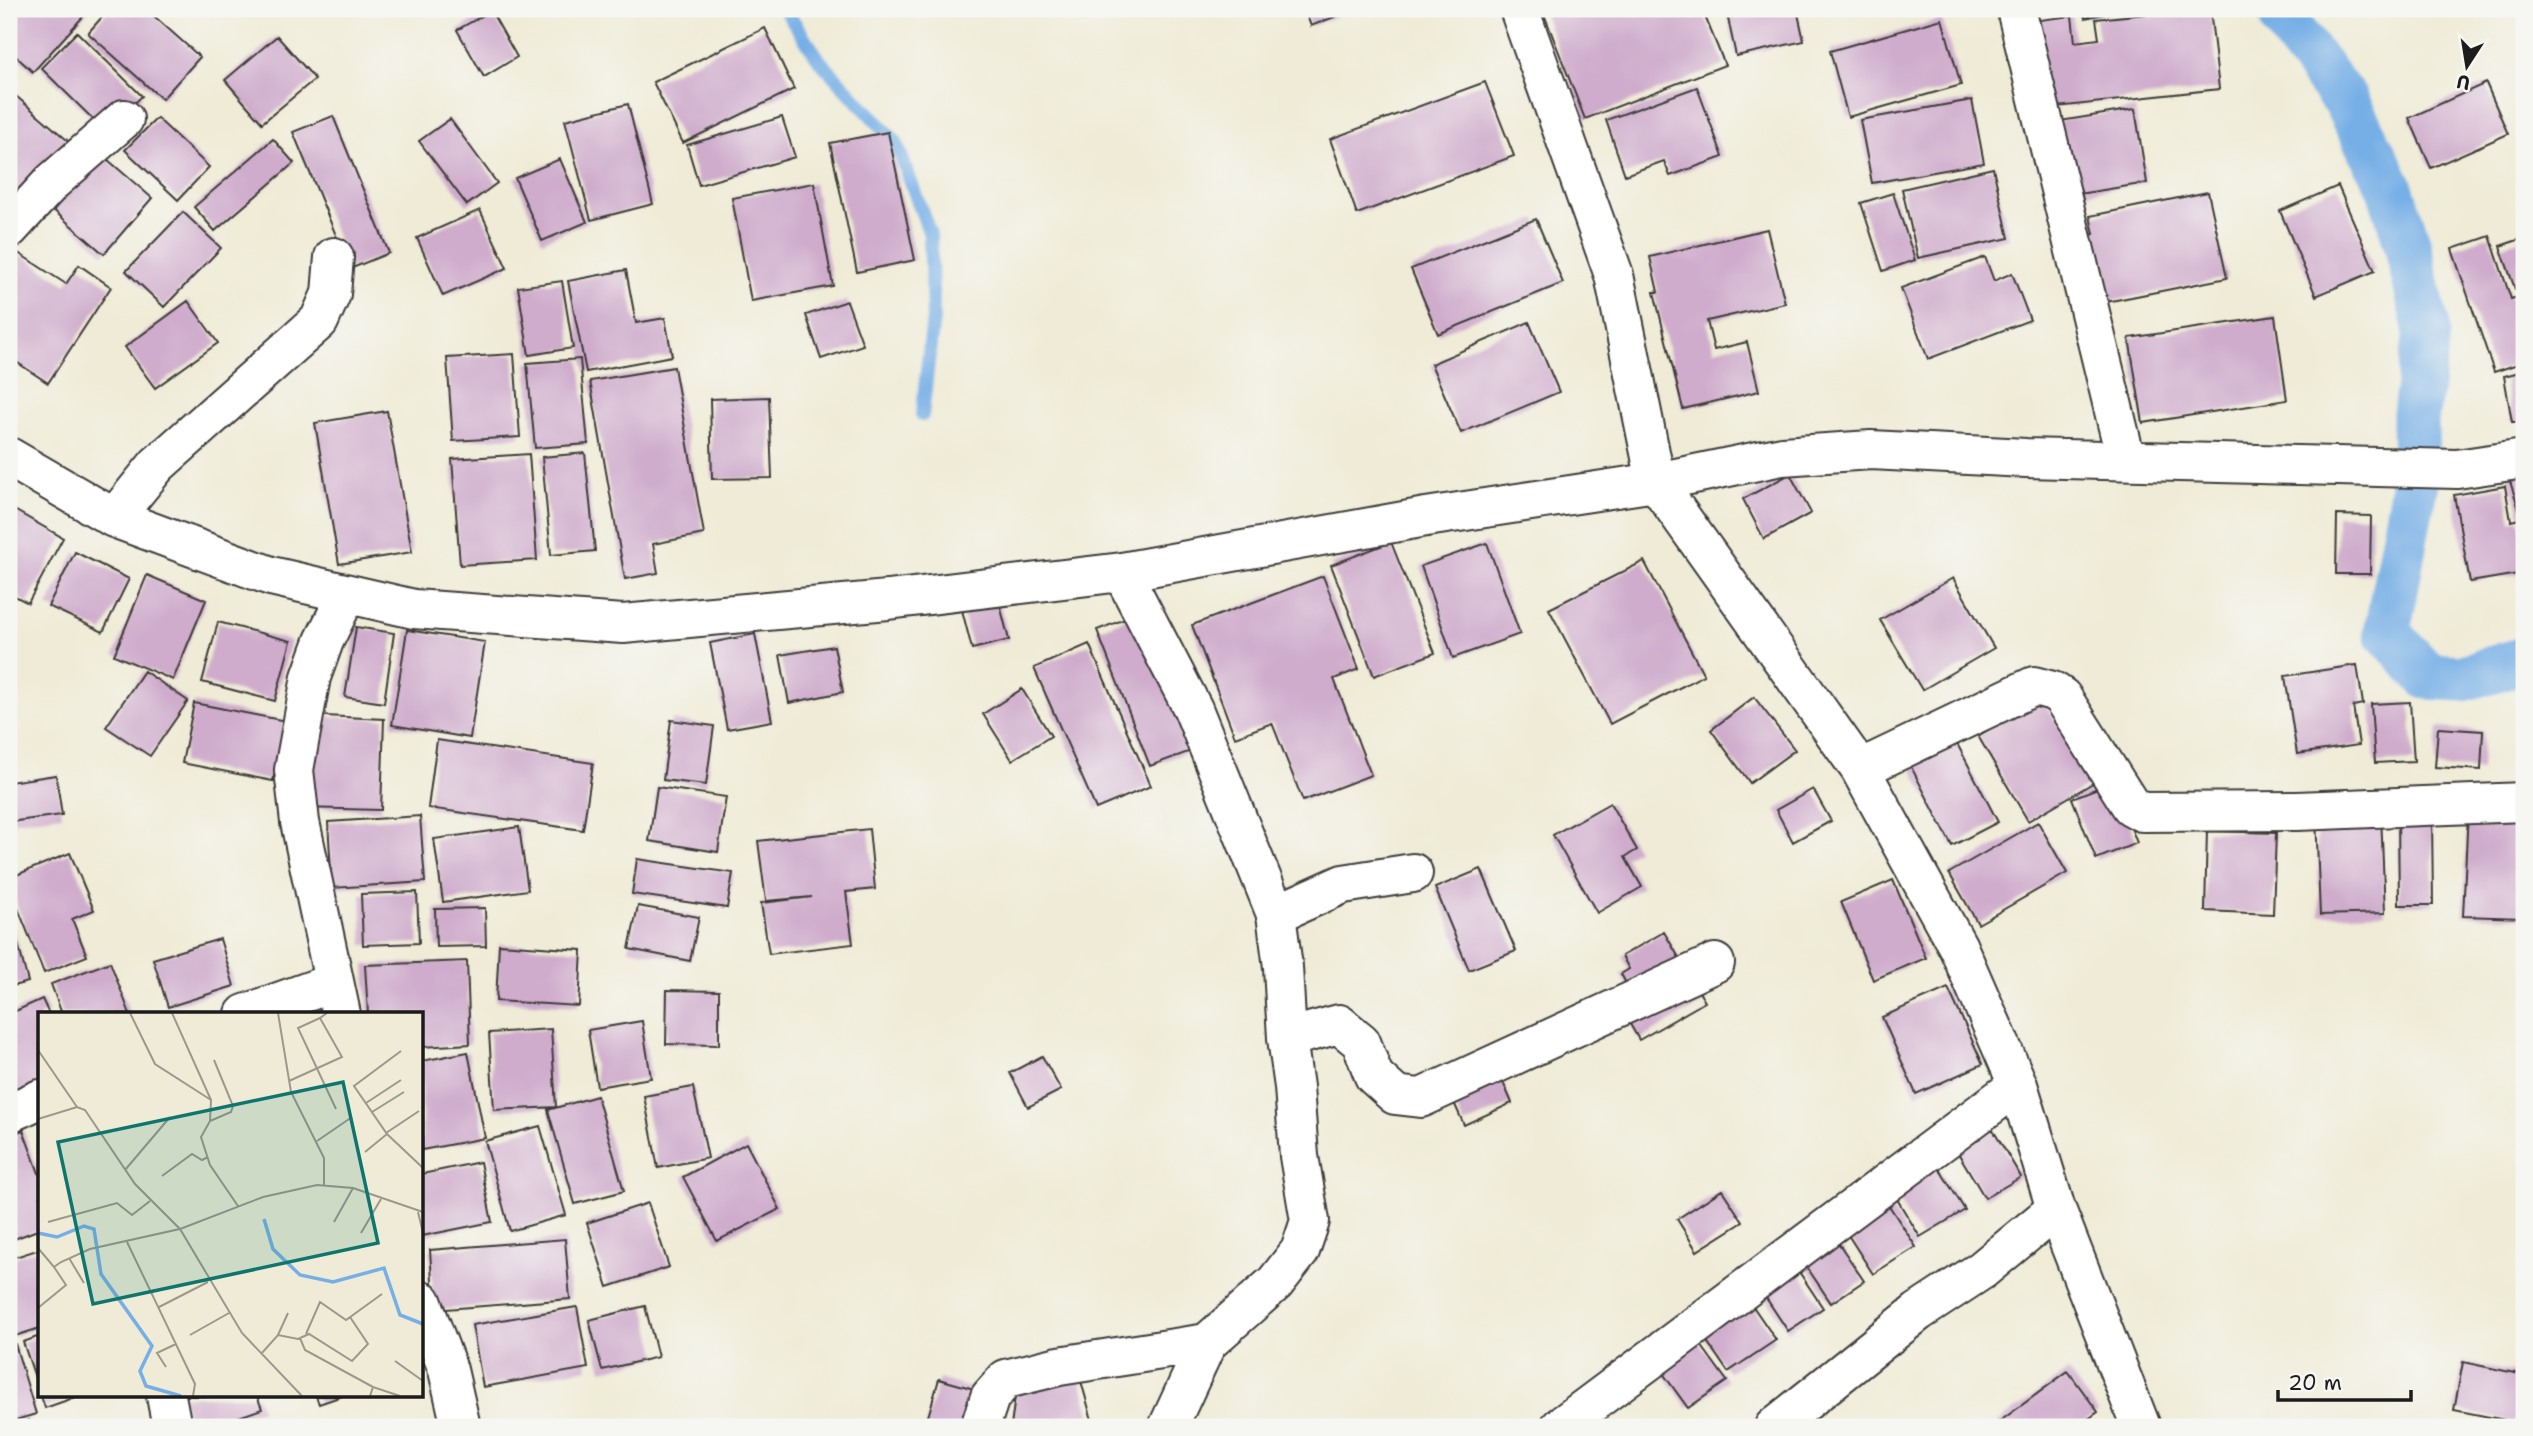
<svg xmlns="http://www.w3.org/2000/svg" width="2533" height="1436" viewBox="0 0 2533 1436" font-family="'Shantell Sans',sans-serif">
  <rect width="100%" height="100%" fill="#f6f6f2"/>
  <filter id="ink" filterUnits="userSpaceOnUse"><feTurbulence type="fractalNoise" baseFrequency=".0143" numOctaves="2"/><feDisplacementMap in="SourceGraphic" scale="14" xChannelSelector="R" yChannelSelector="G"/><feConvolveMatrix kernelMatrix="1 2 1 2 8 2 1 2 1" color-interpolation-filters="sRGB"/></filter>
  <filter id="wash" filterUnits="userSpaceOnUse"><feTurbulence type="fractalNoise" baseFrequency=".00686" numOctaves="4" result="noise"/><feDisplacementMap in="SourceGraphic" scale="28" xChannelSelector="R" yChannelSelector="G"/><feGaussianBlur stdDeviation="1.57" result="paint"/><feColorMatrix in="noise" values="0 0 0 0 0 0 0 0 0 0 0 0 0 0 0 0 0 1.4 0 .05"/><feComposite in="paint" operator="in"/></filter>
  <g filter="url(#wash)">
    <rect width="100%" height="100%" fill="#efebd6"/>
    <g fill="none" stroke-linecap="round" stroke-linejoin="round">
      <path stroke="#76afe6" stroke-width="14" d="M785 9 820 61 896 142 930 234 933 318 922 415"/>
      <path stroke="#76afe6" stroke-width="47" d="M2280 9 2284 21 2346 102 2389 185 2407 243 2427 332 2415 421 2416 476 2387 632 2427 676 2463 678 2524 660"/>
    </g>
    <g id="blocks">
      <path fill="#cfaccc" d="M9 9H90L33 72 9 50Z
        M109 9H146L200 57 162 99 88 33Z
        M1304 9H1355L1311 26Z
        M1542 9H1702L1725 65 1585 119Z
        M1726 9H1797L1804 41 1736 56Z
        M2083 9H2121V10L2085 18Z
        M2196 9H2210L2219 89 2048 108 2039 20 2072 16 2075 42 2099 39 2096 19Z
        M491 11 517 57 484 77 457 30Z
        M1942 19 1961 85 1848 117 1830 51Z
        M765 28 794 89 683 143 653 82Z
        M77 32 142 96 106 132 41 68Z
        M277 36 315 79 262 123 225 80Z
        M1485 82 1514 156 1357 214 1330 139Z
        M2486 83 2508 134 2431 168 2409 118Z
        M1697 87 1723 157 1670 176 1664 161 1625 175 1606 120Z
        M9 90 74 146 23 204 9 191Z
        M1972 100 1984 163 1872 183 1860 120Z
        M628 104 653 204 591 220 565 120Z
        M2135 109 2147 183 2072 195 2060 121Z
        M333 116 389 253 350 269 293 132Z
        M782 117 795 157 699 185 687 145Z
        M157 118 209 167 178 200 125 150Z
        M450 119 497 183 467 205 419 141Z
        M888 132 915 260 857 272 830 143Z
        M273 139 294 163 215 231 194 207Z
        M100 153 152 198 104 254 52 209Z
        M560 159 587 222 542 241 515 178Z
        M1993 168 2009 238 1918 258 1902 189Z
        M814 183 833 286 751 301 732 198Z
        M2338 186 2375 271 2316 296 2280 211Z
        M2208 192 2227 278 2096 304 2082 237 2094 234 2090 216Z
        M1893 193 1915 260 1883 271 1861 203Z
        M480 210 507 268 443 296 417 238Z
        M183 212 221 248 164 307 126 271Z
        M1536 219 1563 283 1438 334 1411 269Z
        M1767 229 1785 303 1707 321 1714 350 1747 342 1759 391 1683 409 1654 292H1658L1650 257Z
        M2490 236 2511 299 2524 295V362L2494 372 2452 249Z
        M2524 238V286L2515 289 2500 246Z
        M9 247 66 284 79 265 111 287 48 383 9 357Z
        M1985 257 1994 281 2012 273 2030 320 1928 359 1901 288Z
        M626 270 636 323 665 318 672 356 586 372 568 281Z
        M562 281 573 348 529 355 518 287Z
        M188 301 218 343 155 388 125 347Z
        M847 301 863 345 821 359 806 315Z
        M2275 316 2287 400 2143 423 2129 338Z
        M1529 322 1559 392 1461 433 1431 364Z
        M514 354 520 437 453 441 447 358Z
        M580 359 588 444 535 448 527 363Z
        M674 367 704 534 653 544 658 573 625 579 590 381Z
        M2524 371V422H2512L2504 376Z
        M769 397 772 478 712 479 710 399Z
        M387 411 412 552 339 564 315 423Z
        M585 453 595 551 551 555 542 457Z
        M529 454 537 560 460 565 452 459Z
        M2507 472 2524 473V525Z
        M1790 474 1811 513 1764 539 1743 499Z
        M2505 486 2511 521 2519 519 2524 549V573L2470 582 2454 495Z
        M9 507 63 538 28 603 9 593Z
        M2337 515 2371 516 2370 574H2336Z
        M1391 542 1435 653 1374 676 1331 565Z
        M1487 543 1520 634 1453 658 1421 566Z
        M75 552 129 579 103 632 48 606Z
        M1644 561 1704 675 1610 724 1549 609Z
        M147 575 206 600 173 680 114 655Z
        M1323 576 1359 669 1334 679 1371 775 1303 801 1272 723 1235 737 1192 625Z
        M1953 578 1994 648 1922 690 1880 620Z
        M999 601 1009 640 972 649 962 610Z
        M1148 610 1202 747 1150 766 1097 630Z
        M218 622 291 641 275 701 202 682Z
        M356 627 394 633 384 703 345 697Z
        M407 630 485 642 470 738 392 725Z
        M755 634 772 721 727 729 710 643Z
        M1089 644 1151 786 1096 809 1034 668Z
        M834 646 843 692 789 703 780 655Z
        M2357 665 2363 704 2353 706 2359 745 2297 754 2285 676Z
        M144 671 188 701 150 756 106 727Z
        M1022 689 1051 736 1012 760 983 714Z
        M1754 697 1795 750 1750 783 1711 730Z
        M2041 698 2093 783 2028 821 1978 736Z
        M2410 702 2414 761 2375 763 2371 704Z
        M194 703 286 721 273 781 182 763Z
        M305 715 384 719 381 810 302 808Z
        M671 720 714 726 706 785 663 780Z
        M2438 728 2483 731 2481 770 2435 767Z
        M1953 736 1998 822 1952 846 1907 759Z
        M437 740 593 763 583 830 428 808Z
        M56 775 62 815 9 822V782Z
        M2113 782 2137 843 2096 859 2072 798Z
        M657 787 726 797 718 852 649 841Z
        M1813 789 1831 821 1793 842 1776 810Z
        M1610 803 1637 850 1625 857 1642 887 1597 913 1553 835Z
        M2468 811 2524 814 2523 918 2463 916Z
        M2381 814 2385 913 2320 915 2316 816Z
        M420 816 425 882 332 888 328 822Z
        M2398 816H2432L2433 905H2399Z
        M2038 822 2067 873 1978 924 1949 873Z
        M519 827 528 890 443 902 434 839Z
        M869 829 875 889 846 892 853 944 769 954 761 903 812 897 766 901 758 841Z
        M2207 831 2276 833 2273 914 2205 911Z
        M70 853 94 910 72 919 87 956 44 973 9 886V878Z
        M637 859 733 873 727 908 632 894Z
        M1481 869 1516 951 1469 970 1435 888Z
        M1893 880 1926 958 1873 980 1841 902Z
        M417 892 419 943 363 945 361 894Z
        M638 906 699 917 690 961 629 949Z
        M485 908 486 946 436 947 435 909Z
        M11 917 28 982 9 987V918Z
        M1664 932 1705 1002 1639 1040 1621 1008 1635 1000 1621 974 1629 969 1622 956Z
        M220 939 234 986 168 1007 153 959Z
        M499 944 582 950 579 1006 496 1001Z
        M467 961 470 1044 422 1047V1014H368L365 965Z
        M110 962 130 1014H62L51 984Z
        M1948 988 1983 1064 1916 1094 1882 1017Z
        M667 990 719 991V1045L666 1044Z
        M42 999 49 1014H40V1084L13 1096 9 1085V1014Z
        M642 1021 651 1078 597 1087 588 1030Z
        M551 1029 556 1107 494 1110 489 1033Z
        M468 1052 485 1138 422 1150V1061Z
        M1042 1056 1061 1090 1028 1107 1010 1073Z
        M1492 1057 1512 1103 1464 1125 1443 1078Z
        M693 1087 708 1158 658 1168 644 1096Z
        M597 1096 624 1191 575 1204 548 1110Z
        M1987 1120 2021 1177 1985 1198 1951 1141Z
        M540 1126 566 1215 510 1231 485 1141Z
        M23 1130 40 1176V1229L9 1241V1135Z
        M746 1143 780 1209 717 1241 683 1177Z
        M1930 1154 1965 1210 1920 1237 1886 1181Z
        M480 1162 492 1222 422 1236V1174Z
        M1875 1184 1916 1247 1873 1274 1832 1210Z
        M1722 1190 1743 1222 1697 1251 1677 1219Z
        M648 1203 669 1267 608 1287 587 1223Z
        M1819 1214 1864 1281 1831 1303 1786 1236Z
        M565 1239 570 1299 434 1310 430 1250Z
        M1782 1246 1823 1308 1788 1331 1747 1269Z
        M40 1249V1328L9 1338V1259Z
        M1739 1286 1776 1340 1728 1372 1691 1318Z
        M645 1306 658 1357 602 1370 589 1320Z
        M577 1307 588 1368 483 1387 472 1325Z
        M1683 1320 1727 1381 1688 1408 1644 1347Z
        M40 1336V1392L23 1342Z
        M15 1344 36 1414 9 1422V1346Z
        M2463 1362 2524 1375 2520 1423 2454 1410Z
        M1077 1367 1094 1427H1011L1017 1380Z
        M2068 1371 2098 1412 2077 1427H1992Z
        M939 1379 974 1389 962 1427H925Z
        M41 1396H79L45 1408Z
        M181 1396H257L262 1409 210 1427H192Z
        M316 1396H342L319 1404Z
        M29 1420 31 1427H9Z"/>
    </g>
  </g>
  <g filter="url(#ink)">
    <use href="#blocks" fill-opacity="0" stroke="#3c3b38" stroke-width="2"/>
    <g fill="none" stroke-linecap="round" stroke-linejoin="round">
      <g stroke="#3c3b38" stroke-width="42">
        <path id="minor" d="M1519 9 1614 275 1656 482 1782 456 1871 450 2026 458 2457 469 2524 459
          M2016 9 2126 460
          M9 229 52 182 124 119
          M9 457 114 518 271 576 414 609 623 624 888 600 1122 572 1426 517 1656 482 1860 769 1958 947 2018 1085 2056 1209 2141 1427
          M114 518 157 465 319 321 331 294 334 257
          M1122 572 1193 709 1276 914 1283 967 1287 1038 1294 1087 1299 1156 1310 1221 1300 1251 1275 1283 1207 1343 1168 1427
          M1860 769 2034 686 2053 691 2062 697 2131 806 2142 812 2297 811 2524 802
          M1276 914 1343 884 1413 873
          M245 1014 332 983
          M341 1014 300 822 294 770 311 677 324 641 347 594
          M1287 1038 1339 1024 1361 1042 1374 1076 1395 1095 1421 1098 1715 963
          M9 1113 40 1099
          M422 1301 448 1370 461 1427
          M166 1396 172 1427
          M980 1427 990 1397 1006 1379 1059 1366 1207 1343
          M1560 1427 2018 1085
          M1774 1427 1918 1312 1982 1270 2056 1209"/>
      </g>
      <use href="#minor" stroke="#fff" stroke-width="38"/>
    </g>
  </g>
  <g transform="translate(38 1012)">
    <rect width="385" height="385" fill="#efebd6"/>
    <path fill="none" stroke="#76afe6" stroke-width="3.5" d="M226 207 235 237 262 263 295 270 346 256 362 303 385 312M0 221 19 225 46 214 56 217 63 262 114 334 102 359 108 374 143 384"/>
    <path fill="none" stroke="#9b988c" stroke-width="2" d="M92 1 117 52 173 88M134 1 173 88 172 109 163 125 172 153 200 194M240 1 253 80 286 146V173M282 6 260 16 298 97M0 38 39 95M363 39 316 74 349 122 385 156M251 69 304 45 282 6 289 1M328 91 363 68M334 100 366 80M0 107 39 95 47 98 97 172 142 217 225 185 279 173 315 176 385 200M172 109 193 100 195 94 176 48M348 121 381 99M279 129 314 105M327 140 349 122M87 158 132 105M124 164 154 142 164 148 170 145M380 200 385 221M10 210 79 191 94 203 112 189M296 210 315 176M323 221 343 187M89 230 157 372 155 384M0 236 16 255M31 246 46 271M121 295 170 270M0 296 28 273 16 255 23 250 52 237 142 217 204 321 264 384M268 322 282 290 308 308 344 282M152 323 191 301M240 323 250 301M262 326 267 338 335 375M223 342 240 323 260 327 271 322 314 349 330 332 312 305M357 349 385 369M128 355 119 341 138 332M332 384 335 375 362 384"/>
    <path fill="#0f766e" fill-opacity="0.15" stroke="#0f766e" stroke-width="3.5" d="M305 70 340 231 55 292 20 130Z"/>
    <rect width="385" height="385" fill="none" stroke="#1c1c1c" stroke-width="3.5"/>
  </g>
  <rect width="2533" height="1436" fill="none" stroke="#f6f6f2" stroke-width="35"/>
  <g transform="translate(2467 66) rotate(192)" stroke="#f6f6f2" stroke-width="5" paint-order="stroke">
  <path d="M0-5L12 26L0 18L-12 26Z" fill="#1c1c1c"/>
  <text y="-10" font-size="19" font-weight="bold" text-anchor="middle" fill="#1c1c1c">U</text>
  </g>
  <path d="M2278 1390v10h133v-10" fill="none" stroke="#1c1c1c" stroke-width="3.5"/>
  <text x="2288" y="1390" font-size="21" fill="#1c1c1c" stroke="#f6f6f2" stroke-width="5" paint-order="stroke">20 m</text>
</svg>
